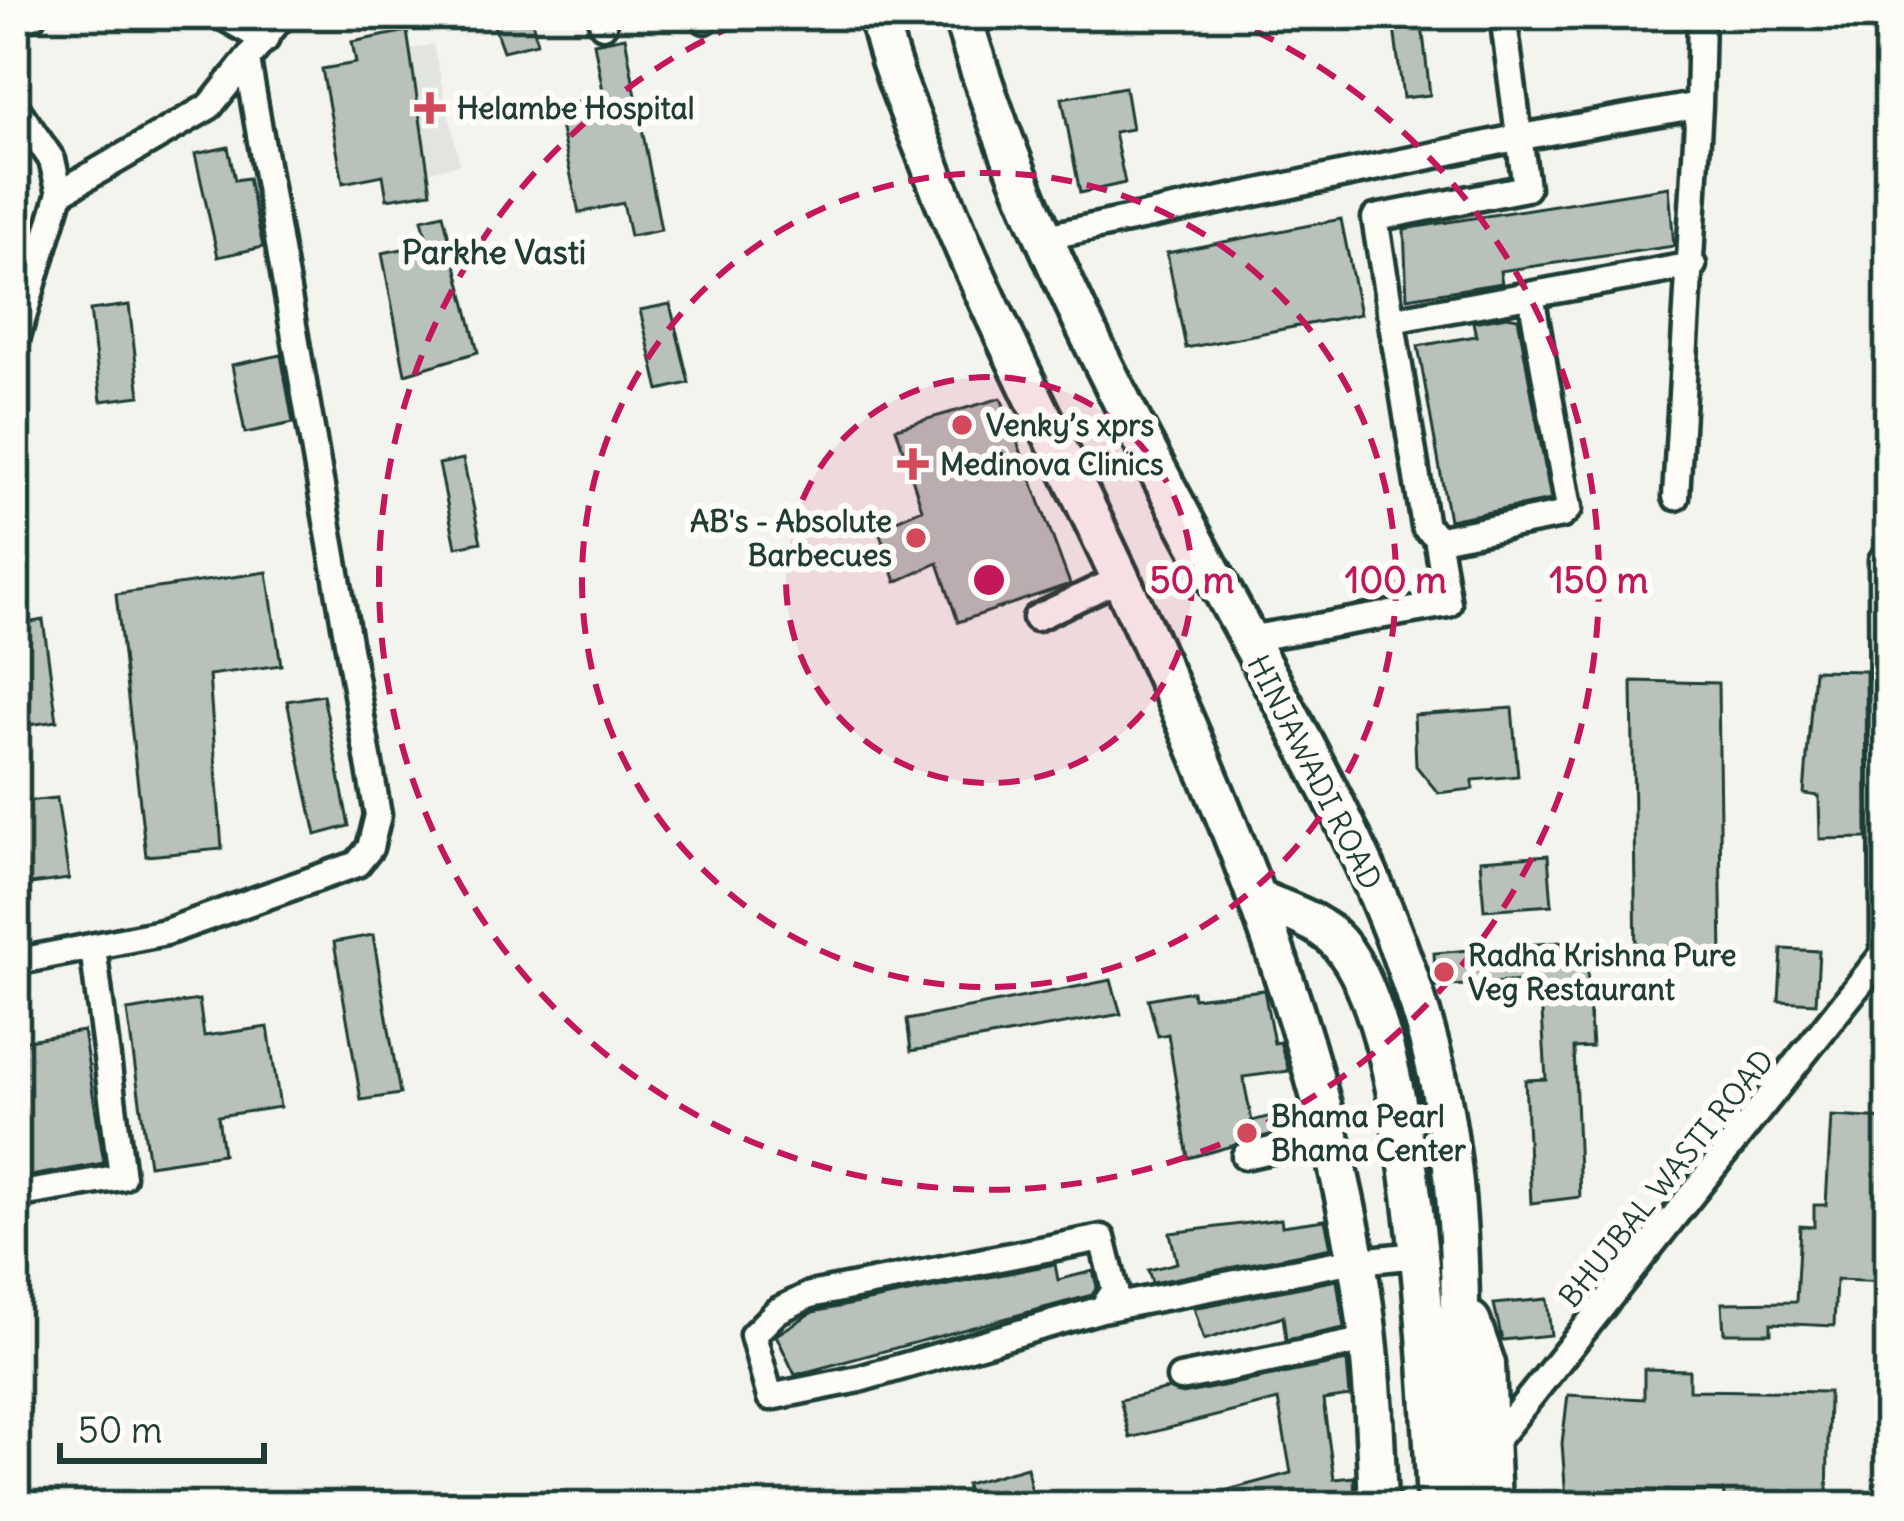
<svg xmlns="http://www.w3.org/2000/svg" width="1904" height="1521" viewBox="0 0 1904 1521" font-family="Delius,sans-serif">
  <rect width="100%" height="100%" fill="#f4f4ef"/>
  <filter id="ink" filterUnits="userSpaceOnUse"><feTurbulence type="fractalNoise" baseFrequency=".00833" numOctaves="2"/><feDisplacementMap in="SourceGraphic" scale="24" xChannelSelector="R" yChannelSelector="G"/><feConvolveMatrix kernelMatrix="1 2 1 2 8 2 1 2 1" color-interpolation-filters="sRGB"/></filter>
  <g filter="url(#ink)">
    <path fill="#e2e5df" d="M433 44 460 164 427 172 400 52Z"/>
    <path fill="#b9c1bb" stroke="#1f3d34" stroke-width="3" d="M490 15H531L537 43 503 51Z
      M1422 25 1430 95 1403 98 1394 28Z
      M407 31 431 192 387 199 383 175 343 183 322 69 356 63 352 42Z
      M625 37 661 230 630 236 623 203 579 213 556 107 604 96 594 43Z
      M1125 87 1132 129 1114 132 1125 183 1080 193 1062 98Z
      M228 147 235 180 248 178 263 247 218 257 195 154Z
      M1669 187 1674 246 1500 271 1502 283 1407 298 1404 229Z
      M443 214 478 352 405 374 382 253 428 244 422 219Z
      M1341 219 1360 314 1186 348 1167 253Z
      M670 304 689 383 659 390 640 310Z
      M129 305 140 396 101 401 90 310Z
      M1507 316 1518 318 1551 500 1449 520 1418 346 1476 336 1473 322Z
      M281 355 293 423 245 433 232 365Z
      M1001 398 1070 584 958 622 938 563 896 582 878 528 922 509 896 428Z
      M463 459 481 542 456 547 439 464Z
      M267 572 281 665 209 675 222 849 146 856 116 594Z
      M43 620 57 721 15 727V625Z
      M1814 670 1866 671 1867 838 1820 839 1819 796 1804 794Z
      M1632 681 1718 683 1722 961H1636Z
      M323 695 349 826 316 835 287 701Z
      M1512 708 1518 776 1473 780V789L1438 793 1416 766 1414 715Z
      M57 798 69 879 15 886V802Z
      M1548 855 1552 905 1484 910 1480 860Z
      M373 935 400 1094 361 1100 334 942Z
      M1585 940 1592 1047 1574 1048 1580 1197 1531 1203 1525 1080 1546 1079 1540 980 1436 987 1434 953Z
      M1782 949 1819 951 1816 1003 1779 1001Z
      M1111 980 1121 1014 911 1051 907 1020Z
      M1264 990 1274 1043 1280 1042 1289 1071 1243 1077 1252 1121 1299 1109 1304 1126 1188 1158 1168 1034 1158 1036 1148 999 1192 991 1193 998Z
      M199 1000 204 1036 268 1027 280 1107 218 1116 223 1154 149 1165 127 1011Z
      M83 1031 104 1163 19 1178 15 1042Z
      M1831 1116 1889 1119V1282L1836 1280 1834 1326 1771 1323V1333H1724L1722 1303 1796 1302 1800 1226 1814 1227V1205H1826Z
      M1281 1219 1282 1226 1325 1220 1331 1248 1152 1283 1148 1270 1177 1263 1170 1233Z
      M1055 1264 1058 1280 1093 1271 1097 1287 1092 1295 795 1375 776 1335 813 1312Z
      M1337 1280 1344 1328 1286 1340 1283 1316 1204 1340 1194 1308Z
      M1547 1299 1551 1335 1502 1340 1494 1304Z
      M1347 1361 1350 1396 1323 1400 1334 1479 1354 1477 1355 1506H1206L1205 1496 1291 1473 1278 1400 1130 1438 1120 1400 1168 1389 1183 1394Z
      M1644 1369 1689 1370V1390L1829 1392 1827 1505 1723 1503 1724 1492 1610 1489 1609 1502 1566 1499 1562 1443 1568 1395 1644 1399Z
      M1027 1467 1034 1506H969L966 1484Z"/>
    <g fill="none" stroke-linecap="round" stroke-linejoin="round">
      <g stroke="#1f3d34" stroke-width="33">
        <path id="minor" d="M220 15 265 40
          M600 15 603 25
          M704 15 705 20
          M1503 15 1526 188 1375 218 1425 527 1440 539 1562 515 1569 508 1531 295
          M15 20 34 15
          M15 106 52 160 60 193
          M1041 238 1516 138 1699 105 1701 15
          M1392 320 1693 265
          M15 343 60 193 210 106 283 15
          M1676 497 1699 105
          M1882 560 1884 953
          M1036 618 1121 578
          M1248 639 1448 604 1437 537
          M15 962 166 932 357 864 370 848 378 815 247 60
          M1245 1156 1329 1137
          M15 1195 122 1177 93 947
          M1102 1238 1115 1290 1102 1309 859 1379 770 1397 753 1335 777 1311 810 1295Z
          M1102 1309 1339 1263 1418 1255
          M1180 1378 1368 1340
          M1491 1446 1889 947"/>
      </g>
      <g stroke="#1f3d34" stroke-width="45">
        <path id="primary" d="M878 15C888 63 907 107 925 152 974 282 1038 405 1098 531 1210 764 1312 1007 1357 1263 1372 1343 1375 1425 1378 1506
          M962 15C1027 236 1140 439 1249 640 1321 773 1395 907 1432 1054 1470 1202 1458 1356 1461 1506
          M1260 900C1285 910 1313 919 1333 937 1415 1012 1431 1390 1436 1506
          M1471 1321 1486 1364 1492 1506"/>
      </g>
      <use href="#minor" stroke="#fdfcf7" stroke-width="24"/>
      <use href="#primary" stroke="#fdfcf7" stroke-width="36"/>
    </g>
  </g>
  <circle cx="989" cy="580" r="203" fill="#c2185b" fill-opacity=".12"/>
  <g fill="none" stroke="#c2185b" stroke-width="6" stroke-dasharray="21 15">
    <circle cx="989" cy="580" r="203"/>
    <circle cx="989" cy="580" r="407"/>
    <path d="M1222 16A610 610 0 1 1 756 16"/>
  </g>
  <g fill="#d1495b" stroke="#fdfcf7" stroke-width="4.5">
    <path d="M424 90h12v12h12v12h-12v12h-12v-12h-12v-12h12z"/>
    <circle cx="962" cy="425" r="12"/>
    <path d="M907 446h12v12h12v12h-12v12h-12v-12h-12v-12h12z"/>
    <circle cx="916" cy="538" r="12"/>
    <circle cx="1444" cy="972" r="12"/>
    <circle cx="1247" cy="1133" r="12"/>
  </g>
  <g text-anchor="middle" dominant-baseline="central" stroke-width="12" stroke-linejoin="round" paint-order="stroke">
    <g font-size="30" font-weight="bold" fill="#1f3d34" stroke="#fdfcf7" text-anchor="start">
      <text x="457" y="108">Helambe Hospital</text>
      <text x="986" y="425">Venky’s xprs</text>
      <text x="940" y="464">Medinova Clinics</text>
      <text x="892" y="521" text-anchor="end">AB's - Absolute<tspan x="892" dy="34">Barbecues</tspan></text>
      <text x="1468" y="955">Radha Krishna Pure<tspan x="1468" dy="34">Veg Restaurant</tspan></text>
      <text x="1271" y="1116">Bhama Pearl<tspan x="1271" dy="34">Bhama Center</tspan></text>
    </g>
    <g font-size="30" fill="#1f3d34" stroke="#fdfcf7">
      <text transform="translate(1315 772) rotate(63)">HINJAWADI ROAD</text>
      <text transform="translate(1666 1178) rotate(-51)">BHUJBAL WASTI ROAD</text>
    </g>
    <g font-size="33" font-weight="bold" fill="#1f3d34" stroke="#fdfcf7">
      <text x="494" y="252">Parkhe Vasti</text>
    </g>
  </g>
  <circle cx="989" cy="580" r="18" fill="#c2185b" stroke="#fdfcf7" stroke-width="6"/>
  <g font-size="36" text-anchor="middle" font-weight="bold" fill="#c2185b" stroke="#fdfcf7" stroke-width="12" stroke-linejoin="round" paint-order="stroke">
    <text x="1192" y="593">50 m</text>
    <text x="1396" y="593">100 m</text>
    <text x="1599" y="593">150 m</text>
  </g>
  <rect width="1904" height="1521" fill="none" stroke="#fdfcf7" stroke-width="60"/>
  <rect x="30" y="30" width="1844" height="1461" fill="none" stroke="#1f3d34" stroke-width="4.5" filter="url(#ink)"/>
  <path d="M60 1443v18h204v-18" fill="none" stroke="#1f3d34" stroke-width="6"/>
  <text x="78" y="1443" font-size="36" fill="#1f3d34" stroke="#fdfcf7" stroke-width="9" paint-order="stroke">50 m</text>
</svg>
